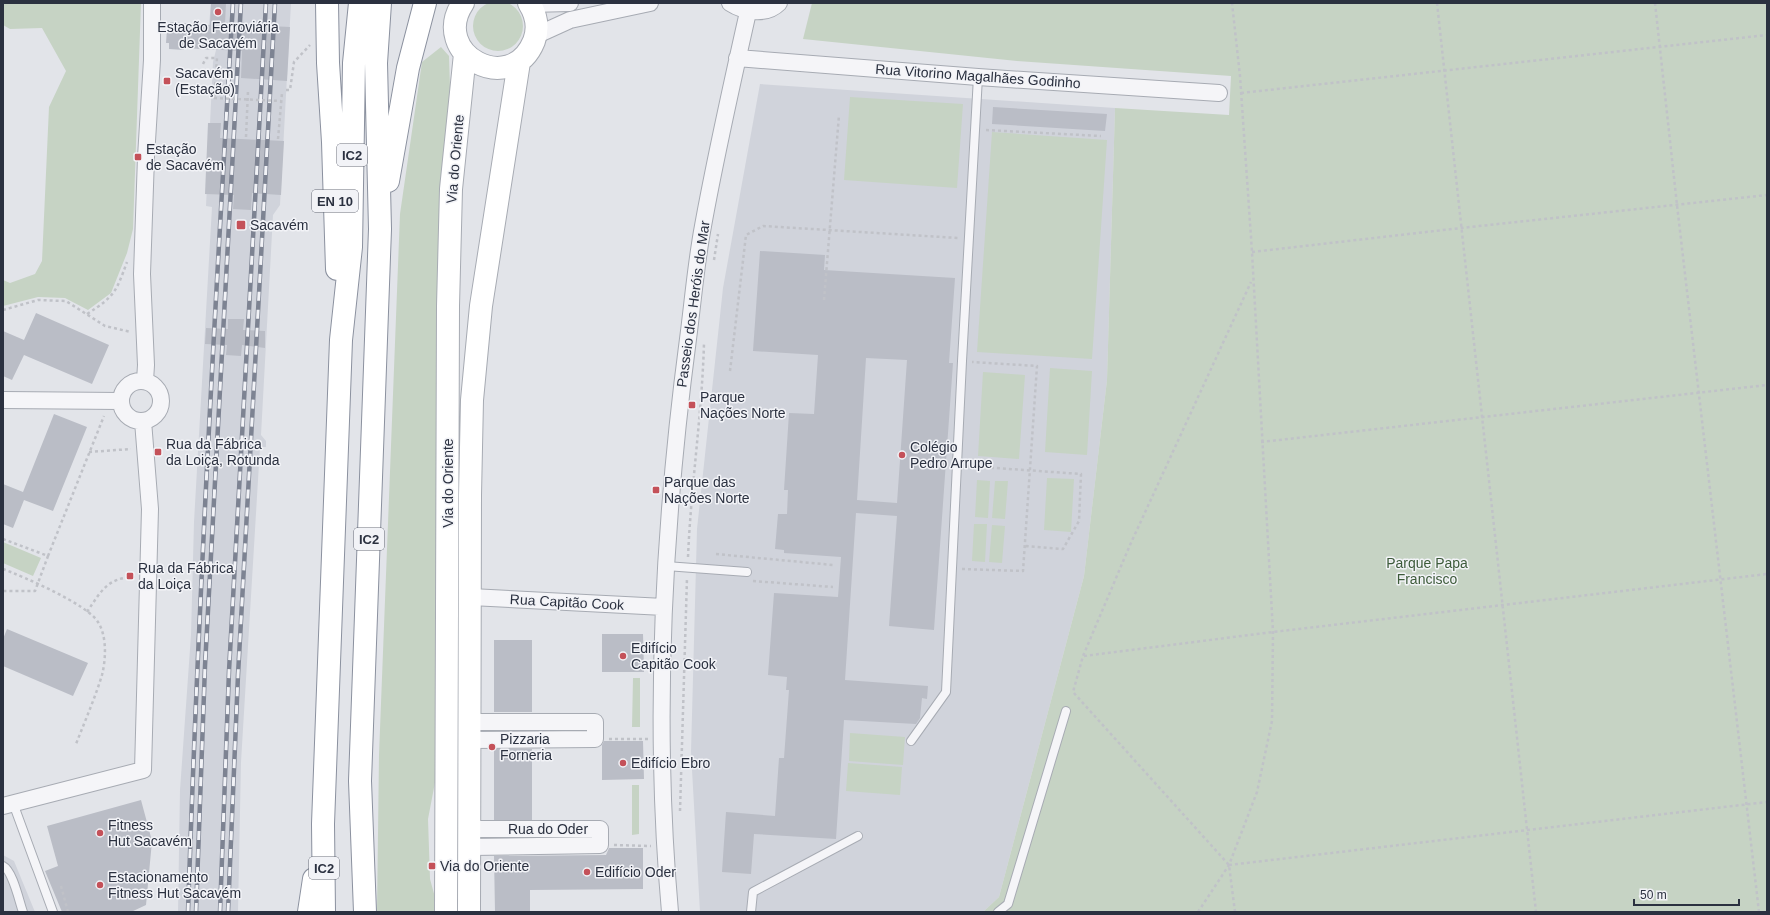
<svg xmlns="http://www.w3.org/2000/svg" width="1770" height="915" viewBox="0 0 1770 915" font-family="Arial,sans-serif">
  <rect width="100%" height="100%" fill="#e2e4e9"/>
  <path fill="#d0d3db" d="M211 3H291L280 205 273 215 261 435 266 441V447H260L241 762 238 912H178L180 790 191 635 194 522 212 207 206 206 213 62 216 50 197 49 198 24 209 25Z
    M760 84 1115 108 1107 380 1084 576 999 897 983 912H700L691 752 697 529 723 288Z
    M3 855 14 861 35 912H3Z"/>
  <path fill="#c6d3c4" d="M473 26a25 25 0 1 1 50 0a25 25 0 1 1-50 0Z
    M3 3H141L133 229 127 253 111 293 88 310 65 298 38 297 3 306V280L10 283 35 274 42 261 49 107 66 71 42 28 10 29 3 25Z
    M812 3H1767V912H983L999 897 1084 576 1107 380 1115 108 1229 115 1231 76 1017 61 803 39Z
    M441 47 449 56 450 87 444 189 437 772 428 819 430 879 439 912H377L379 755 400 214 422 62Z
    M850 97 963 104 957 188 844 180Z
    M992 132 1107 140 1092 359 977 352Z
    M1050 368 1092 371 1087 455 1045 452Z
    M983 372 1025 375 1019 459 978 456Z
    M1047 478 1074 479 1071 532 1044 530Z
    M977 480 990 481 988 518 975 517Z
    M995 481H1008L1005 519 992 518Z
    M974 524H987L985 562 972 561Z
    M992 525 1005 526 1002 563 989 562Z
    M3 542 41 558 33 576 3 563Z
    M633 678H640V727H632Z
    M850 733 905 737 903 765 849 761Z
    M848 763 902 767 900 795 846 791Z
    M632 785H639V834L632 835Z"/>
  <path fill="#babdc6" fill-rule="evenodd" d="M211 3H226L225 24 290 27 287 81 241 78 242 51 184 48V50L169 49V43H166L167 29H170V22L210 25Z
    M993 107 1107 114 1105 131 992 124Z
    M208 123H221L220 138 284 141 281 195 252 193 251 210 233 209 234 195 205 194Z
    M760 251 825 255 824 270 955 278 949 363H953L934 630 889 626 897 516 856 513 845 680 928 686 927 699 922 698 920 718 916 724 844 720 836 839 754 834 751 874 722 872 726 812 775 816 779 758H784L789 690H786L787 677 768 675 774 593 838 597 841 557 784 553V550L775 549 778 514H787L788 490H784L789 413 814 414 818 355 753 351ZM866 358 907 360 897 503 857 500Z
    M36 313 109 345 92 384 24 355 12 380 3 376V331L24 340Z
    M228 319H244L243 330 265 331V348L242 345 241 356 226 355 227 345 205 344 206 328 228 329Z
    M54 414 87 427 53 511 24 500 13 528 3 524V484L23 492Z
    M7 629 88 663 73 696 3 666V639Z
    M602 634H643L644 672H602Z
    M494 640H532V712H494Z
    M604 741H643L644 779 602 780V745Z
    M494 749H532V820H494Z
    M141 800 152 841 146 905 131 912H62L45 871 58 866 47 826Z
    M609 848H643V889L530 890V912H495L494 856 606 855Z"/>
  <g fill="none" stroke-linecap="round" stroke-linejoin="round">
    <g stroke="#a7abb3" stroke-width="10">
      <path id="lane" d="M666 566 747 572
        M911 741 946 692 962 361 978 77
        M13 803 53 912
        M3 866C13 871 19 901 23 912
        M751 912 753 892 858 836
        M998 912 1008 904 1066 711"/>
    </g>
    <g stroke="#a7abb3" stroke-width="18">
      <path id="street" d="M730 3C744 12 766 16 779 3
        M530 4 570 3
        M537 35 570 20 650 3
        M737 58 978 77 1219 93
        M121 401a20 20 0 1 1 40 0a20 20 0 1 1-40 0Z
        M145 381 146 365 142 274 146 157 152 60V3
        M3 400 120 401
        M471 597 664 607
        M469 740 595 739V722H469
        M3 806 143 770 150 509 143 421
        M470 829H600V845L470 847
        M670 912C653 722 663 528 688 339 693 301 696 263 703 226 716 154 732 83 748 12"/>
    </g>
    <g stroke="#a7abb3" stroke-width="24">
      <path id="secondary" d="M463 3C429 54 511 98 534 41 539 28 536 14 529 3
        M446 912 448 306 451 189 465 54
        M469 912 470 495 472 400 481 306 519 62"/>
    </g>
    <g stroke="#8b919f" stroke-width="24">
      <path id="highway" d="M327 3 328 63 333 142 337 269
        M388 181 408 68 425 3
        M309 912 314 879
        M324 912 323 824 341 340 351 247 354 63 360 3
        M365 912 360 781 380 229 376 63 380 3"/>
    </g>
    <path stroke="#c0c2c8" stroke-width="2.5" stroke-dasharray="3 3" stroke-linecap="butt" d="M1437 3 1536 912
      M1655 3 1677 205 1759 912
      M203 64 206 58H217L214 100
      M286 90H290L294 62 310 45
      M1241 93 1767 35
      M986 130 1101 136
      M246 137 248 91
      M278 139 282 93
      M1252 252 1461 228 1767 195
      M714 260 718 234
      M824 300 839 115
      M3 310 38 300 66 301 105 326 131 332
      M87 314C115 296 116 292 127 262
      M730 371 746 235 763 226 958 238
      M1261 442 1767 385
      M89 452 131 449
      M967 466 1081 474 1079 521 1063 549 1025 546
      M3 539 48 556 35 591H3
      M716 554 833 565
      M48 556 104 416
      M688 557C691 485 702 414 704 343
      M3 569C24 577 87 604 98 622 107 636 106 659 102 675 95 698 85 721 76 744
      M962 569 1023 571 1037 366 972 362
      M753 581 833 587
      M87 612C101 591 108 577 135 577
      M1084 656 1273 632 1767 574
      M609 739H648
      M680 811 687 578
      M614 845 651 846
      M1229 865 1767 802
      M61 886 68 912
      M1198 912 1229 865 1257 792 1272 721 1273 632 1252 252 1240 76 1232 3
      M1235 912 1229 865 1073 692 1083 656 1130 545 1251 282"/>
    <use href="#lane" stroke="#f5f5f8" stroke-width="8"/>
    <use href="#street" stroke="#f5f5f8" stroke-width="16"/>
    <use href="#secondary" stroke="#fff" stroke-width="22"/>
    <use href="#highway" stroke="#fff" stroke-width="22"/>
    <g stroke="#7d8392" stroke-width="4.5">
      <path id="rail" d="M188 912C198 609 215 306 233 3
        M196 912 205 666 241 3
        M220 912 229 671 266 3
        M228 912 238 675 275 3"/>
    </g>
    <use href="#rail" stroke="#f2f3f7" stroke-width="3" stroke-dasharray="9" stroke-linecap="butt"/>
    <path stroke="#c0c2c8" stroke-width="2.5" stroke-dasharray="3 3" stroke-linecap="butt" d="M214 98 281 101"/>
  </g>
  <g fill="#c45159" stroke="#f2f3f7" stroke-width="1.5">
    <circle cx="218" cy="12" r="4"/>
    <rect x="163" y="77" width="8" height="8" rx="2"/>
    <rect x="134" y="153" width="8" height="8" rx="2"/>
    <rect x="236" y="220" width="10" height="10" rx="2"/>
    <rect x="688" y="401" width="8" height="8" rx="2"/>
    <rect x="154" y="448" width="8" height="8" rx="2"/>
    <circle cx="902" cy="455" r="4"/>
    <rect x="652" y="486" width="8" height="8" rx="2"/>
    <rect x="126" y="572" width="8" height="8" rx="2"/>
    <circle cx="623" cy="656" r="4"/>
    <circle cx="492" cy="747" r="4"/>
    <circle cx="623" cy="763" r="4"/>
    <circle cx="100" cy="833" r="4"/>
    <rect x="428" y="862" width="8" height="8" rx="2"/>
    <circle cx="587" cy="872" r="4"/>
    <circle cx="100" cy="885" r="4"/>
  </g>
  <g text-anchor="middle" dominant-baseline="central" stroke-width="3" stroke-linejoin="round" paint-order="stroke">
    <g fill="#f2f3f7" stroke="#676b77" stroke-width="1">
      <rect x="337" y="144" width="30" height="22" rx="3"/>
      <rect x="312" y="190" width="46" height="22" rx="3"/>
      <rect x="354" y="528" width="30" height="22" rx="3"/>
      <rect x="309" y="857" width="30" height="22" rx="3"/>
    </g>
    <g font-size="13" font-weight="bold" fill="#2b3140">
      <text x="352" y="155">IC2</text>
      <text x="335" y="201">EN 10</text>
      <text x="369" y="539">IC2</text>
      <text x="324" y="868">IC2</text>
    </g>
    <g font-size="14" fill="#2b3140" stroke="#f2f3f7" text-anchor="start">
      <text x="218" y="27" text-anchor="middle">Estação Ferroviária<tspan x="218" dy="16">de Sacavém</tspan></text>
      <text x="175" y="73">Sacavém<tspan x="175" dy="16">(Estação)</tspan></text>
      <text x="146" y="149">Estação<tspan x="146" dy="16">de Sacavém</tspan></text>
      <text x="250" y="225">Sacavém</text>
      <text x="700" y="397">Parque<tspan x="700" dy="16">Nações Norte</tspan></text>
      <text x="166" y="444">Rua da Fábrica<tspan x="166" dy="16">da Loiça, Rotunda</tspan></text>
      <text x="910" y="447">Colégio<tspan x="910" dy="16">Pedro Arrupe</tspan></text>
      <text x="664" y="482">Parque das<tspan x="664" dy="16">Nações Norte</tspan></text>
      <text x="138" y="568">Rua da Fábrica<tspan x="138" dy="16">da Loiça</tspan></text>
      <text x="631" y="648">Edifício<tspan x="631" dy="16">Capitão Cook</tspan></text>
      <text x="500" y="739">Pizzaria<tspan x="500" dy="16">Forneria</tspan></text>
      <text x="631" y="763">Edifício Ebro</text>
      <text x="108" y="825">Fitness<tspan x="108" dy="16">Hut Sacavém</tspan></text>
      <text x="440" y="866">Via do Oriente</text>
      <text x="595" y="872">Edifício Oder</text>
      <text x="108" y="877">Estacionamento<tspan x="108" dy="16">Fitness Hut Sacavém</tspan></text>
    </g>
    <g font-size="14" fill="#2b3140" stroke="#f2f3f7">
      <text transform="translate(978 76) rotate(4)">Rua Vitorino Magalhães Godinho</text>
      <text transform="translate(455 159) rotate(-85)">Via do Oriente</text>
      <text transform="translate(693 304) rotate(-82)">Passeio dos Heróis do Mar</text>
      <text transform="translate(448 483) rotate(-90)">Via do Oriente</text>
      <text transform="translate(567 602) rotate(3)">Rua Capitão Cook</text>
      <text x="548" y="829">Rua do Oder</text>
    </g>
    <g font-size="14" fill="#3d5b3a" stroke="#f2f3f7">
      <text x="1427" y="563">Parque Papa<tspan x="1427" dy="16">Francisco</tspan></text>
    </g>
  </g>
  <rect width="1770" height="915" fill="none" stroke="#2b3140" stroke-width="8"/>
  <path d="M1634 899v6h105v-6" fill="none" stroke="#2b3140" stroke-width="2"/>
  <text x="1640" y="899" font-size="12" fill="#2b3140" stroke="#f2f3f7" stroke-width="3" paint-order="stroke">50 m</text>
</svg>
